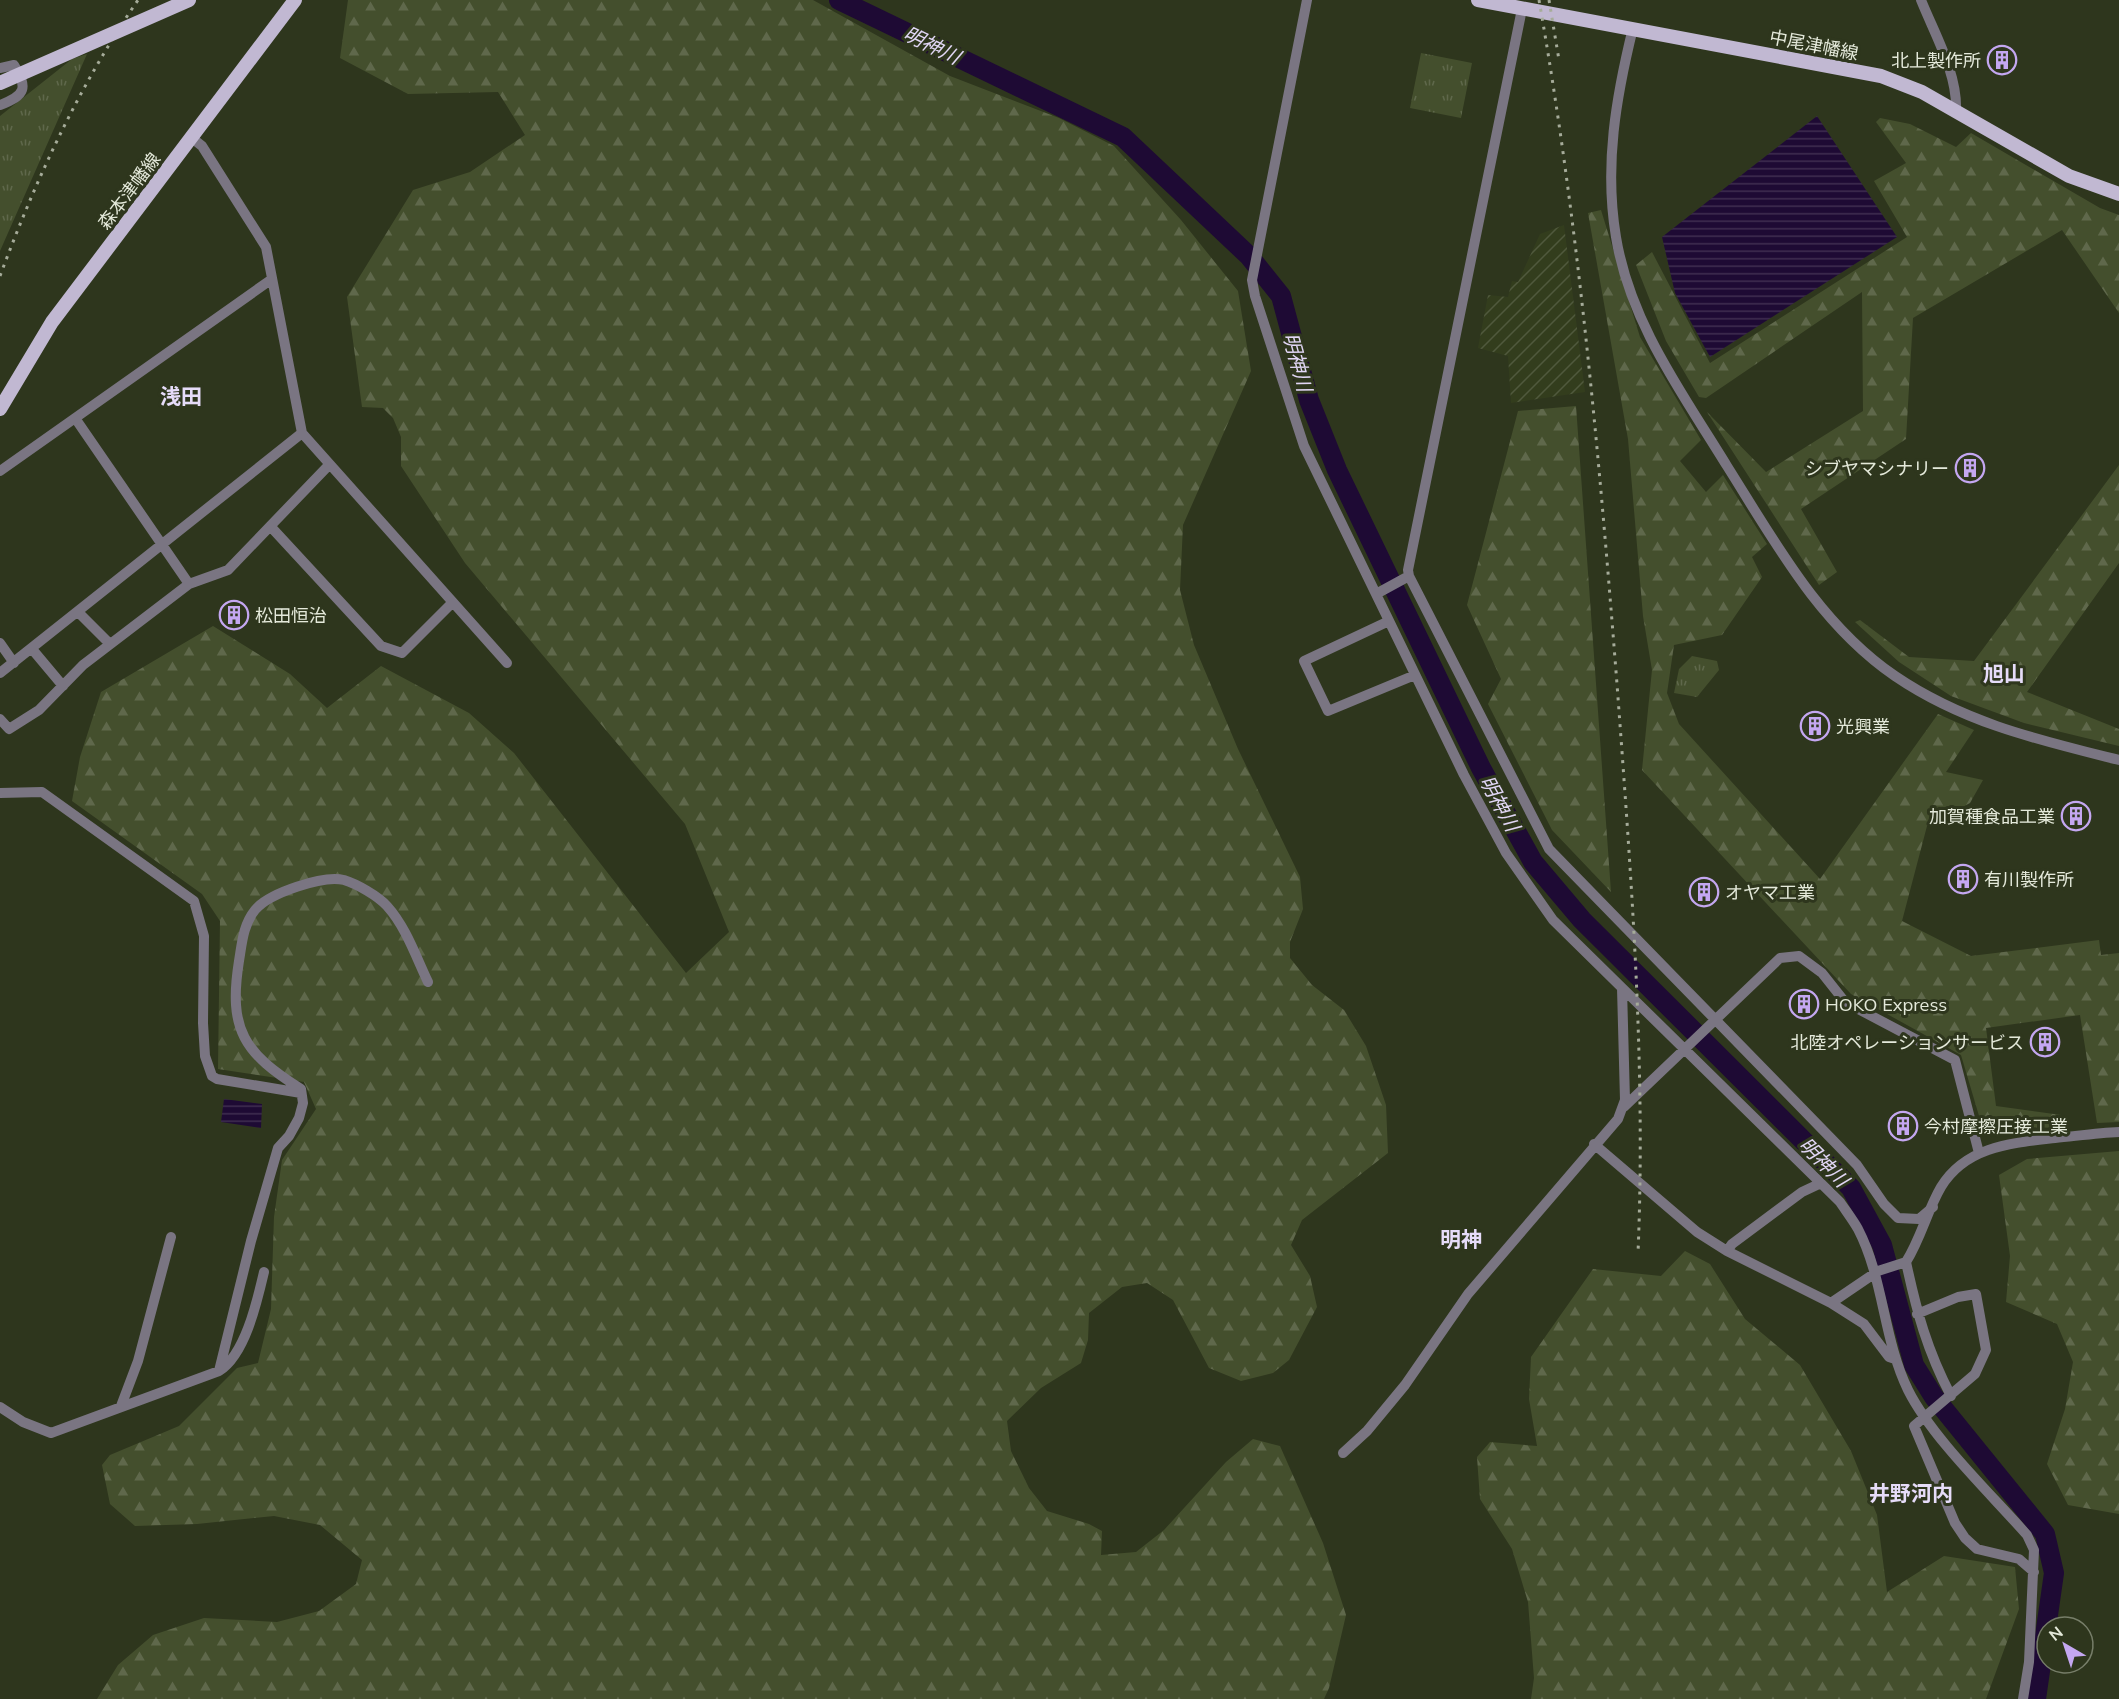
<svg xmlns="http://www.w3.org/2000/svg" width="2119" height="1699" viewBox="0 0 2119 1699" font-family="Mulish,'Noto Sans JP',sans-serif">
  <defs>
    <pattern id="industrial-furrows" width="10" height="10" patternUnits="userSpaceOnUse" patternTransform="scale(1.5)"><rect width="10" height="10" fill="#333d1d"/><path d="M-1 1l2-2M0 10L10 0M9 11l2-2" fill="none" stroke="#50593d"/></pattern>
    <pattern id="grass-tufts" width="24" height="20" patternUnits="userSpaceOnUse" patternTransform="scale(1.5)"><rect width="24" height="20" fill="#444f2d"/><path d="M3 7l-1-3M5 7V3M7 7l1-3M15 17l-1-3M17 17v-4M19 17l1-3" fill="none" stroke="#5f684b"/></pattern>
    <pattern id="forest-firs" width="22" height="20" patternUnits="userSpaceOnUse" patternTransform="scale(1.5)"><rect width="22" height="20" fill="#444f2d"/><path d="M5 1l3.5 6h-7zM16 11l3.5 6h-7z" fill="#5f684b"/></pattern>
    <pattern id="water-rules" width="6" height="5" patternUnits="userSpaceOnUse" patternTransform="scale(1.5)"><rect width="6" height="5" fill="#1e0a34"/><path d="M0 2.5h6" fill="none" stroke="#3f2e51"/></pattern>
  </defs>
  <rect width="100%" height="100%" fill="#2e361d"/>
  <path fill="url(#industrial-furrows)" d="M1564 225 1585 392 1511 403 1508 356 1478 348 1488 295 1508 297 1512 281 1518 282 1540 234Z"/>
  <path fill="url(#grass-tufts)" d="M1421 53 1472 63 1461 118 1410 108Z
    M87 54 0 251V116L72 59Z
    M1692 656 1717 661 1719 670 1697 697 1674 693 1679 669Z"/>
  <path fill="url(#forest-firs)" d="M348 0H813L950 76 1059 118 1114 146 1181 220 1238 291 1251 371 1183 525 1180 590 1194 645 1238 749 1300 877 1303 909 1290 942V958L1312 985 1344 1010 1366 1046 1386 1105 1388 1153 1302 1220 1291 1245 1310 1276 1317 1307 1289 1360 1273 1373 1241 1381 1209 1368 1173 1300 1147 1283 1122 1287 1089 1313 1088 1340 1081 1363 1041 1388 1007 1421 1011 1451 1029 1488 1047 1511 1089 1524 1102 1531 1101 1555 1136 1552 1164 1530 1226 1462 1253 1439 1280 1446 1323 1543 1346 1615 1329 1688 1324 1699H97L118 1665 153 1635 204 1618 277 1622 319 1611 356 1584 362 1560 320 1525 274 1516 197 1524 135 1526 110 1504 102 1465 110 1455 179 1426 237 1368 258 1363 271 1309 274 1217 282 1160 316 1109 304 1082 218 1069 220 921 202 894 72 801 80 757 101 692 213 626 290 674 327 708 381 666 469 713 514 753 686 973 729 932 685 824 465 563 401 466V437L393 418 383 408 362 407 347 297 413 190 470 172 525 135 498 92 408 94 340 58Z
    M1880 118 1910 124 1956 147 1971 133 2100 208 2119 215V313L2062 230 1913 318 1906 439 1801 509 1837 572 1819 585 1707 412 1766 472 1863 411 1862 292 1706 398 1699 397 1666 341 1636 265 1652 252 1710 363 1907 237 1874 181 1906 163 1876 122Z
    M1601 210 1640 337 1701 440 1680 461 1706 492 1723 475 1767 544 1752 557 1762 577 1722 635 1674 645 1667 693 1679 724 1820 879 1938 714 1974 730 1946 772 1983 780 1970 803 1927 826 1902 921 1971 956 2099 940 2101 955 2119 953V1122L2097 1123 2080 1015 1986 1028 1996 1106 2061 1115 2065 1128 1982 1126 1961 1055 1851 994 1642 770 1652 670 1643 616 1628 439 1588 213Z
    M1576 406 1611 892 1552 830 1488 704 1501 679 1467 605 1518 411Z
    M2119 465V563L2027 692 2119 729V746L2024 723 1951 696 1899 662 1855 622 1860 620 1909 657 1974 661Z
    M2119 1151V1514L2068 1505 2047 1464 2065 1409 2073 1362 2057 1324 2006 1302 2010 1256 1999 1175 2027 1159Z
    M1685 1251 1710 1264 1745 1319 1800 1365 1851 1451 1877 1515 1887 1592 1944 1556 2015 1567 2019 1609 1986 1699H1531L1534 1678 1528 1602 1512 1549 1480 1499 1477 1457 1490 1442 1537 1446 1529 1399 1531 1357 1593 1269 1661 1276Z"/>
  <path fill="url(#water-rules)" d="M1817 116 1897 237 1710 357 1675 293 1662 237Z
    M224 1099 262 1104 261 1128 221 1122Z"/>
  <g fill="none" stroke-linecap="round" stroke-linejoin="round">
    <path stroke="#1e0a34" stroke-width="20" d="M839 0 1123 137 1249 256 1281 296 1309 400 1337 470 1481 768 1533 862 1582 920 1851 1188 1882 1245 1914 1365 1934 1397 2045 1534 2054 1573 2036 1699"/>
    <path stroke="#7a7582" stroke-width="10" d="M1307 0 1252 280 1255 296 1304 446 1464 775 1506 853 1553 920 1840 1202C1846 1211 1853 1220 1858 1229 1884 1279 1883 1339 1908 1390 1932 1438 1991 1494 2027 1535L2034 1550 2029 1662 2023 1699
      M1921 0C1935 35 1958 74 1956 112
      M1522 9 1408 570 1409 576 1549 849 1857 1165 1884 1204 1898 1218 1919 1219 1933 1207
      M1633 28C1616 97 1604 166 1616 237 1630 323 1683 394 1727 466 1775 542 1819 624 1895 676 1964 723 2039 740 2119 760
      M0 68 14 65C28 88 26 95 0 105
      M75 418 189 584
      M302 433 507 663
      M0 471 272 279
      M271 527 381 646 402 653 452 603
      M1376 594 1409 576
      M78 612 110 644
      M1389 621 1304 661 1328 711 1415 675
      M0 643 14 663
      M32 649 63 686
      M0 673 302 433 266 247 202 146 192 138
      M0 719 9 729 39 710 83 665 189 584 228 570 328 466
      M0 793 42 792 194 901 204 936 203 1023 205 1056 212 1076 217 1079 301 1093
      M1624 1107 1780 958 1799 956 1822 973 1845 1002 1955 1060 1979 1153
      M1594 1144 1697 1232 1727 1251 1831 1303 1878 1271 1906 1262C1921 1238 1927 1211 1941 1187 1966 1146 2012 1143 2055 1138 2076 1136 2098 1133 2119 1132
      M1727 1251 1732 1244 1802 1192 1819 1184
      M1906 1262C1917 1313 1927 1350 1951 1396
      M1831 1303 1864 1324 1889 1357 1895 1359
      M1917 1314 1958 1297 1976 1294 1986 1350 1975 1374 1914 1426 1955 1523 1965 1538 1977 1549 2019 1559 2034 1572
      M219 1371C245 1355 257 1302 264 1272
      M121 1406 138 1361 171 1237
      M0 1407 23 1422 51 1433 219 1371 251 1241 278 1148 289 1136 299 1118 303 1103 301 1089C244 1053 228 1030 239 961 242 943 243 925 255 910 269 893 323 875 344 880 357 884 378 896 387 906 406 927 416 957 428 982
      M1343 1453 1367 1431 1405 1385 1468 1294 1618 1119 1625 1100 1622 988"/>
    <path stroke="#c1b8d2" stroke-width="14" d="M1478 0 1881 76 1922 92 2069 176 2119 194
      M0 409 52 322 295 0"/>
    <path stroke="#a6ac9a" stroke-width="3" stroke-dasharray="3 6" stroke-linecap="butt" d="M1539 0C1579 227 1599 455 1617 684 1631 874 1646 1063 1638 1253
      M1549 0 1559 60
      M0 276C36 179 79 86 138 0"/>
    <path stroke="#c1b8d2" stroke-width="14" d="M0 83 189 0"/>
  </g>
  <defs>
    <g id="building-ring" transform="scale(1.5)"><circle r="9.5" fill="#2e361d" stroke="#c4a7f1" stroke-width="1.5"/><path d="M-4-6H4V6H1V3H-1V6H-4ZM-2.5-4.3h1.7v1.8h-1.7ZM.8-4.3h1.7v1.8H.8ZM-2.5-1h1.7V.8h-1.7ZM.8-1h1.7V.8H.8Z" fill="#c4a7f1"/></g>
  </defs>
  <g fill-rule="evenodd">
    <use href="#building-ring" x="2002" y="60"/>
    <use href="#building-ring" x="1970" y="468"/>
    <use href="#building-ring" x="234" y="615"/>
    <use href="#building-ring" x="1815" y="726"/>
    <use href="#building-ring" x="2076" y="816"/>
    <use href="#building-ring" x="1963" y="879"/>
    <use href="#building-ring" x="1704" y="892"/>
    <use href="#building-ring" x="1804" y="1004"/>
    <use href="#building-ring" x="2045" y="1042"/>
    <use href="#building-ring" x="1903" y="1126"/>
  </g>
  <g text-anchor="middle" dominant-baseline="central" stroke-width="6" stroke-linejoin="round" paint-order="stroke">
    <g font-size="18" fill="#e4e9da" stroke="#2e361d">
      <text transform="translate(1814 45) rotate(11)">中尾津幡線</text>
      <text transform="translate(129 191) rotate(-53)">森本津幡線</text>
    </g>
    <g font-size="18" fill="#e4e9da" stroke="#2e361d" text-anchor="start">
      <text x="1981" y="60" text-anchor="end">北上製作所</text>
      <text x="1949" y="468" text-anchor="end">シブヤマシナリー</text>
      <text x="255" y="615">松田恒治</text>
      <text x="1836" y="726">光興業</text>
      <text x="2055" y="816" text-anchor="end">加賀種食品工業</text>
      <text x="1984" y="879">有川製作所</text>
      <text x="1725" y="892">オヤマ工業</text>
      <text x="1825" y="1004">HOKO Express</text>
      <text x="2024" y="1042" text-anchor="end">北陸オペレーションサービス</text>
      <text x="1924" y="1126">今村摩擦圧接工業</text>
    </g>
    <g font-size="20" font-style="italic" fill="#e2d7f6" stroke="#2e361d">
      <text transform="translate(932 45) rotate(26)">明神川</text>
      <text transform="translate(1298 362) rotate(75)">明神川</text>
      <text transform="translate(1500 803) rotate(61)">明神川</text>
      <text transform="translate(1824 1162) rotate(45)">明神川</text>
    </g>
    <g font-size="21" font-weight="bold" fill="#e6dcf9" stroke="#2e361d">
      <text x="181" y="396">浅田</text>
      <text x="2004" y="673">旭山</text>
      <text x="1461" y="1239">明神</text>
      <text x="1911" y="1493">井野河内</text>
    </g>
  </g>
  <g transform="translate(2065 1645) rotate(321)"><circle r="28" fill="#2e361d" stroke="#777e69" stroke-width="1.5"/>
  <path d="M0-4.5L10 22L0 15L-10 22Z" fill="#c4a7f1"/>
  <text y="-9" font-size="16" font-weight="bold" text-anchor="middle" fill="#e4e9da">N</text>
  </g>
</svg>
